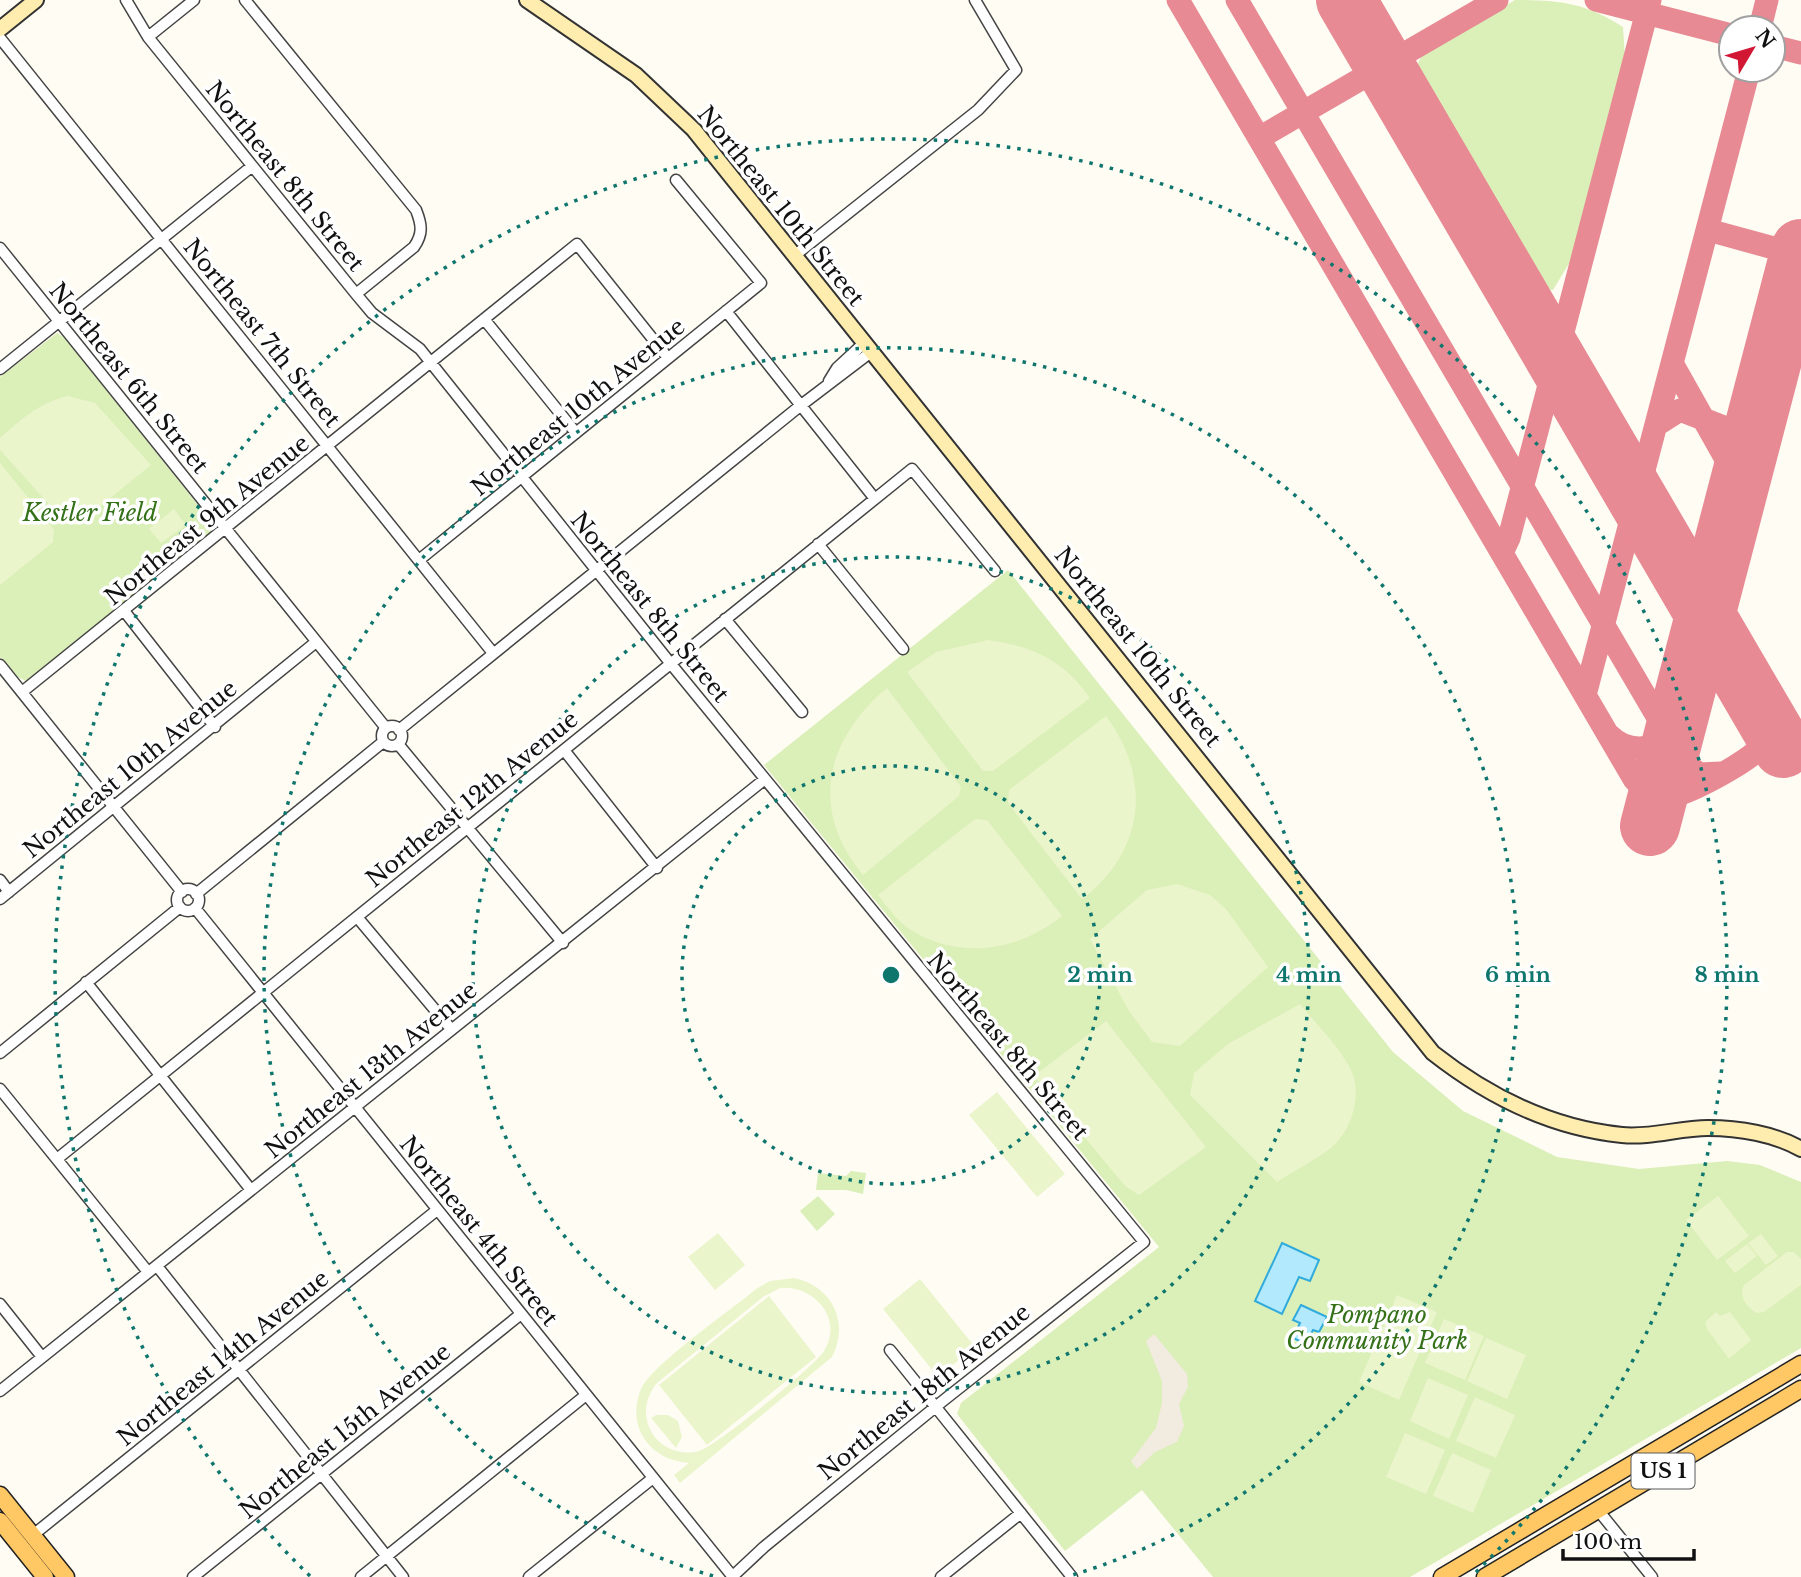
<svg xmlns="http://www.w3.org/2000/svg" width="1801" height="1577" viewBox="0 0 1801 1577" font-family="'Libre Baskerville',serif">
  <rect width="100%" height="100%" fill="#fffcf4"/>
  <path fill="#dbefb8" d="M1515 0C1559 0 1586 3 1623 27L1625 57 1599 170 1573 257 1553 290 1541 289 1415 70 1422 55Z
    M57 333 65 338 213 524 211 533 28 682 16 676 0 657V377Z
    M1008 570 1393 1052 1463 1111 1557 1157 1639 1169 1727 1161 1760 1165 1801 1182V1348L1410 1577H1213L1142 1490 1065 1551 957 1414 961 1403 1159 1247 764 765Z
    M851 1171 866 1173 863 1194 846 1190H816L818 1173 846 1176Z
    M818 1196 835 1214 817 1231 800 1211Z"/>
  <path fill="#ebf5cb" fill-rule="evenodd" d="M67 396 95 403 151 465 77 525 66 523 0 450V438C23 418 36 405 67 396Z
    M0 463 54 530 53 542 0 585Z
    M174 509 186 525 161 543 149 529Z
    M988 640C1032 646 1064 660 1090 698L993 771H983L907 672 936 652Z
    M887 688 961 787 959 796 863 875C809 810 825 740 887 688Z
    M1106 716C1153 779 1144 852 1082 899L1008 803 1009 790Z
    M975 819 987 820 1062 916C1021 949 965 960 916 933 900 925 889 909 878 895Z
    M1177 884 1210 895 1226 909 1268 967 1180 1046 1152 1042 1129 1011 1090 939 1147 890Z
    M1300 1004C1315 1023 1348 1055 1354 1078 1360 1101 1350 1132 1332 1147 1316 1160 1295 1170 1277 1182L1190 1095 1194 1073 1228 1044Z
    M1106 1021 1206 1147 1139 1195 1125 1186 1034 1076Z
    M997 1092 1065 1174 1037 1197 969 1115Z
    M1718 1196 1749 1236 1717 1260 1686 1220Z
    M718 1233 745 1265 715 1290 688 1257Z
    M1761 1234 1778 1256 1766 1265 1748 1243Z
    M1747 1244 1757 1256 1735 1273 1725 1261Z
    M1787 1252H1794L1801 1259V1285L1764 1312 1756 1313C1747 1306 1738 1297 1744 1285Z
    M794 1278C832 1286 850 1322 832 1357L680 1483 674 1475 689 1463C669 1461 651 1453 641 1433 634 1419 635 1401 642 1387 656 1362 731 1310 756 1289L770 1281ZM780 1288C814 1285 844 1319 824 1351 814 1367 716 1446 699 1451 682 1456 662 1449 652 1433 642 1416 645 1398 657 1383L763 1297Z
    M920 1279 975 1347 938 1377 883 1309Z
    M1397 1295 1437 1312 1399 1400 1359 1382Z
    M769 1296 816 1357 707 1445 659 1385Z
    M1716 1312 1720 1316 1730 1312 1751 1340 1729 1359 1707 1329 1705 1322Z
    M1444 1319 1484 1336 1465 1380 1425 1363Z
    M1486 1338 1526 1355 1507 1399 1467 1381Z
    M1428 1378 1468 1395 1449 1439 1410 1421Z
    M1475 1397 1515 1415 1496 1458 1456 1441Z
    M656 1415H668L678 1421 682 1437 676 1448 651 1418Z
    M1405 1433 1445 1450 1426 1494 1386 1477Z
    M1452 1453 1491 1470 1473 1513 1433 1496Z"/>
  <path fill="#f2ebe0" d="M1154 1334 1187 1374 1188 1387 1179 1404 1184 1426 1177 1442 1155 1452 1137 1469 1131 1461 1156 1428 1162 1403V1381L1146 1341Z"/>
  <path fill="#b2e9fd" stroke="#31abdc" stroke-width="2" d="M1282 1243 1319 1260 1310 1281 1299 1277 1282 1314 1255 1301Z
    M1301 1305 1327 1317 1319 1332 1313 1330 1306 1344 1293 1338 1300 1323 1293 1320Z"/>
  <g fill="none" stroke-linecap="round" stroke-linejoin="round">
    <path stroke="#e88a94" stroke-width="23" d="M1178 0 1634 779C1643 789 1652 797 1666 797 1683 798 1752 760 1761 746 1767 737 1767 725 1764 715
      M1237 0 1684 762 1699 774 1721 773
      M1596 0 1731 35
      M1760 28 1767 0
      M1773 46 1801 53
      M1259 138 1497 0
      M1708 230 1799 255
      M1673 365 1740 484
      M1658 424 1680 410 1734 431 1758 415
      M1502 553 1509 538 1650 0
      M1585 695 1749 70
      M1609 735C1628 754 1649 749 1671 740"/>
    <path stroke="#e88a94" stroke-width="60" d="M1346 0 1783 748
      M1650 826 1801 249"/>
    <g stroke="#444" stroke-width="13">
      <path id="street" d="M126 0 148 37 356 294 372 313 420 349 671 664 1144 1242 944 1400 764 1547 732 1577
        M245 0 416 210C422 225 423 234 414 247L356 294
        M148 37 194 0
        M0 38 493 653
        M0 248 386 728
        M794 256 978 110 1016 70 975 0
        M726 311 875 499
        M484 319 576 433
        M0 369 251 167
        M829 381 837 368 863 344
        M818 544 903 649
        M419 560 761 283 676 180
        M125 612 215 727
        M725 619 802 712
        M0 665 182 892
        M22 692 577 244 668 358
        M382 736a10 10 0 1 1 20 0a10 10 0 1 1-20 0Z
        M399 730 800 406 871 352
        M398 744 563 943
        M564 750 657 868
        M0 880 9 892
        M177 900a11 11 0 1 1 22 0a11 11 0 1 1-22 0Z
        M196 894 383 742
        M0 899 316 642
        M195 908 733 1577
        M357 917 451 1029
        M86 982 251 1190
        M0 1053 180 907
        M0 1089 148 1272
        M57 1159 912 469 995 571
        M157 1266 403 1577
        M0 1304 42 1357
        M890 1350 1072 1577
        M0 1391 765 779
        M1598 1510 1652 1577
        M33 1535 437 1210
        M193 1577 521 1314
        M361 1577 586 1395
        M529 1577 653 1478
        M941 1577 1021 1513"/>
    </g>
    <g stroke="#333" stroke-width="18">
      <path id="secondary" d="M527 0 636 75 694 130 1433 1053C1489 1097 1551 1128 1622 1135 1651 1138 1679 1128 1708 1128 1739 1128 1775 1134 1801 1149
        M0 29 36 0"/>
    </g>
    <g stroke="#222" stroke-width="19">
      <path id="primary" d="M0 1495 66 1577
        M0 1521 45 1577
        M1442 1577 1801 1364
        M1485 1577 1801 1389"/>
    </g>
    <use href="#street" stroke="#fff" stroke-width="10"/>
    <use href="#secondary" stroke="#ffedaf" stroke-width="14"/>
    <use href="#primary" stroke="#ffc864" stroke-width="16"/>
  </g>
  <g fill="none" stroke="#0f766e" stroke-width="3.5" stroke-dasharray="3.5 7">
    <circle cx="891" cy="975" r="209"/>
    <circle cx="891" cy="975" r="418"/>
    <path d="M713 1576A627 627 0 1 1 1069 1576"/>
    <path d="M310 1576A836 836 0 1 1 1472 1576"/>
  </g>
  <g text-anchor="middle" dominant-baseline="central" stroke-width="7" stroke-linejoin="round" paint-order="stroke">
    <rect fill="#fff" stroke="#585858" stroke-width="2" x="1631.5" y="1453.5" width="63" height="35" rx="5"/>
    <g font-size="21" font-weight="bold" fill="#111">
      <text x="1663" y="1471">US 1</text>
    </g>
    <g font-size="23" fill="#111" stroke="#fff">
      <text transform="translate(285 176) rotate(51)">Northeast 8th Street</text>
      <text transform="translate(781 206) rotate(51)">Northeast 10th Street</text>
      <text transform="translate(262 333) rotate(51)">Northeast 7th Street</text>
      <text transform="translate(129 378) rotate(51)">Northeast 6th Street</text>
      <text transform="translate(578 407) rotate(-39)">Northeast 10th Avenue</text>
      <text transform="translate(207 520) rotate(-39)">Northeast 9th Avenue</text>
      <text transform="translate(650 607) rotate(51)">Northeast 8th Street</text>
      <text transform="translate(1138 647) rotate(51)">Northeast 10th Street</text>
      <text transform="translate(130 769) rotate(-39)">Northeast 10th Avenue</text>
      <text transform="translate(472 799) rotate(-39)">Northeast 12th Avenue</text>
      <text transform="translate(1008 1046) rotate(50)">Northeast 8th Street</text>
      <text transform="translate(371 1070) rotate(-39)">Northeast 13th Avenue</text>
      <text transform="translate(479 1231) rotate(51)">Northeast 4th Street</text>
      <text transform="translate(223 1358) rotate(-39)">Northeast 14th Avenue</text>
      <text transform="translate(924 1392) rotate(-39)">Northeast 18th Avenue</text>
      <text transform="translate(345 1431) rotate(-39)">Northeast 15th Avenue</text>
    </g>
    <g font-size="23" font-style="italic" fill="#347118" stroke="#fff">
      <text x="90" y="513">Kestler Field</text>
      <text x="1377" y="1315">Pompano<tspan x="1377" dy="26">Community Park</tspan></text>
    </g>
  </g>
  <circle cx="891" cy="975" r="10" fill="#0f766e" stroke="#fff" stroke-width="3.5"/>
  <g font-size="21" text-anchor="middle" font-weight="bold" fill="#0f766e" stroke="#fff" stroke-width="7" stroke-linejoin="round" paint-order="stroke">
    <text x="1100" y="982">2 min</text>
    <text x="1309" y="982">4 min</text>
    <text x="1518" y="982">6 min</text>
    <text x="1727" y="982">8 min</text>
  </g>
  <g transform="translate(1752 49) rotate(52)"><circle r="33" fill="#ffffff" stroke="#a0a0a0" stroke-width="2"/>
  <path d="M0-5L12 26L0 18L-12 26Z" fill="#d21735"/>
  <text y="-10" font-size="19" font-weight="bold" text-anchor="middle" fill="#111111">N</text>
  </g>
  <path d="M1563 1549v10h131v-10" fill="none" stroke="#111111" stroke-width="3.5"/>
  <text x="1574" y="1549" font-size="21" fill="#111111" stroke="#ffffff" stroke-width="5" paint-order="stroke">100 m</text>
</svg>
